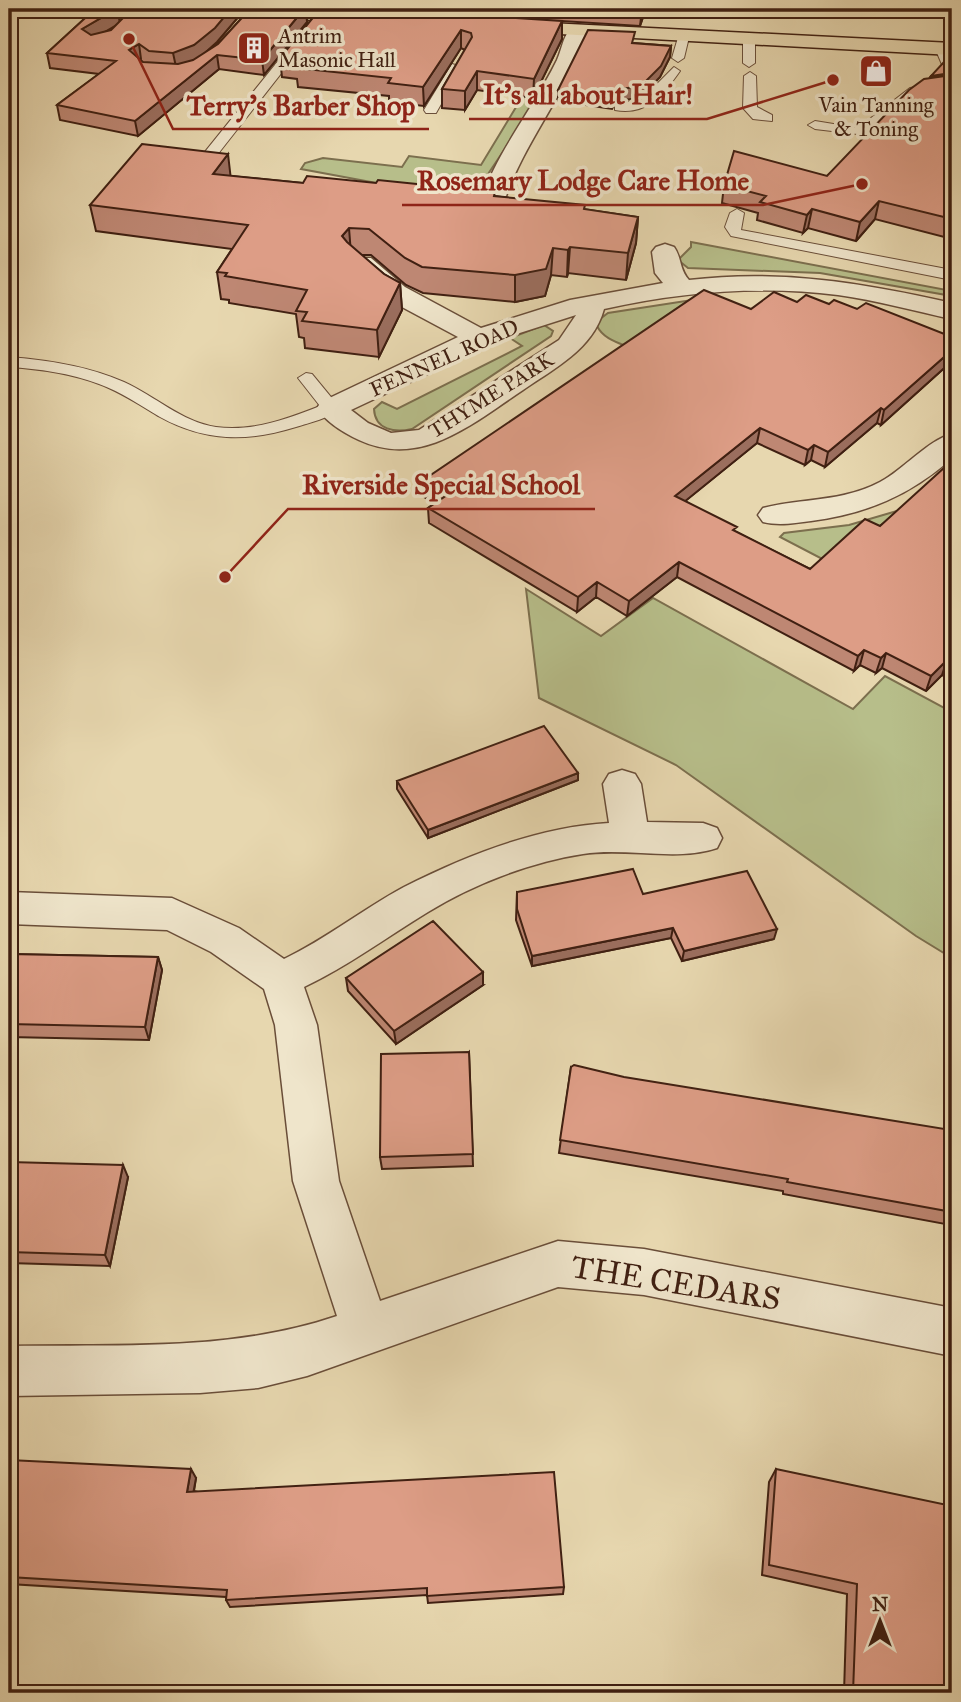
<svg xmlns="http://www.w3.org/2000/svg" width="961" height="1702" viewBox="0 0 961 1702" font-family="'IM FELL Great Primer',serif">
  <rect width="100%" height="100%" fill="#e7d7af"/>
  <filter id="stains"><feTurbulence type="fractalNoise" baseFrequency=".00286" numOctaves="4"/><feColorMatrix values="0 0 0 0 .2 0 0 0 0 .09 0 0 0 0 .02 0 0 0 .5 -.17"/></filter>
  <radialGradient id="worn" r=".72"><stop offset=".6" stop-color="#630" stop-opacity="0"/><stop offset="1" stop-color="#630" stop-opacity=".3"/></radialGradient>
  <path fill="#b7be8a" stroke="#7c6f4e" stroke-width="2" d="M530 84 536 87 539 98 478 189 468 196 441 195 301 169 305 163 323 158 402 167 409 156 481 165Z
    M691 242 952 291V296L820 273 688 268 678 260 691 247Z
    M692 300 633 349C620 343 604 340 597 326L600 319 608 313Z
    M544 325 553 331 551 336 412 429C395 433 375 430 374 409L382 402 397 409 522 346 510 338Z
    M907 508 830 563 780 537 784 533 849 525Z
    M526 589 601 636 653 598 853 709 885 676 952 712V958L916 936 676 765 539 698Z"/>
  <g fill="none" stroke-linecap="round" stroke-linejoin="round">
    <g stroke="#6a4e39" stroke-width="2">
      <path id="lane" d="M529 9H541L535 29 529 33 523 29Z
        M679 34 689 37 684 58 678 62 672 58Z
        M749 36 755 40V63L749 67 743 63V40Z
        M295 40 305 43 214 159H204V153Z
        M941 44 945 45 952 60V78L946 74 935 48Z
        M452 64 462 67 436 113H426L424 110Z
        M674 67 680 71C664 94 647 116 615 110V104L641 100Z
        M750 72 756 76 757 107 772 115V121L753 119 743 108 744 76Z
        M952 82V90L919 94 866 135 815 129 808 125 815 121 858 128 910 88Z
        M737 209 744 213 741 230 952 270V280L731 236 725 227 730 213Z
        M9 357C48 360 88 366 124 382 155 396 182 422 216 427 252 432 287 419 320 406L298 378 306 373 312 374 340 408C331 418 309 423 296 427 248 442 205 442 160 417 140 405 121 392 99 384 70 373 39 369 9 367Z"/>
    </g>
    <g stroke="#6a4e39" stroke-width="3">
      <path id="street" d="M578 25 588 31C568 92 524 141 504 202L501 207H483L480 202C498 150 533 109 557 60 563 47 564 28 578 25Z
        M665 244 674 247C682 258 679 269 689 280 780 269 864 283 952 303V319C914 311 876 300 838 295 761 285 679 292 604 309 593 349 555 368 523 390 472 424 421 469 359 440 344 433 326 422 317 408L321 402 458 337 387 299 353 268 349 263 353 258H371L405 287 481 328 570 300 663 283 655 273 652 252 656 247ZM576 315 559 340 419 430 391 433 368 423 351 410 504 338Z
        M952 434V458C911 495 866 514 811 521 795 523 779 526 763 522L758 515 763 508C803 498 842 502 880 482 903 470 928 440 952 434Z
        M622 770 635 774 641 784 647 822 703 823 717 828 722 838 717 848C675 862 626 847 583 854 531 862 473 884 428 912 387 937 348 966 304 987L317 1025 339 1181 380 1301 558 1241 644 1249 952 1308V1356L644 1295 558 1287 307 1376 258 1388 200 1393 9 1396V1346C119 1344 231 1352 337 1316L293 1181 275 1025 264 989 211 952 167 930 9 924V892L172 898 239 928 284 959C326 939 363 909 404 887 467 855 538 827 609 823L603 784 609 774Z"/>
    </g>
    <g stroke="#402012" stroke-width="3">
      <path id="primary" d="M235 9C257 8 367 3 378 18L368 24 245 15Z
        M509 21 952 43V55L502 31 499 27 502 23Z"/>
    </g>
    <use href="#lane" fill="#efe5cb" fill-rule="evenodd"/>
    <use href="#street" fill="#efe5cb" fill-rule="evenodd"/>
    <use href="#primary" fill="#e7d7af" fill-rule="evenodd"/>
  </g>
  <path fill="#be8773" stroke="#402012" stroke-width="2" d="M95 9H239L240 15 217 42 206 52 218 44 250 9H306L307 22 264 75 219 69 138 136 60 120 57 105 99 74 50 68 47 53Z
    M320 9H466L463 14 479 15V9H527L524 18 540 19 541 9H643V17L640 26 562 21V39L533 98 477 90 465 110 442 108V89L465 50 461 48 424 106 389 102V96L298 87 297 79 282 77 280 58Z
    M634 43 671 46 670 57 660 77 640 98 615 101 612 109 558 101V90Z
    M951 73 952 239 875 219 856 241 808 228 803 233 757 220 758 213 722 203 724 185 827 176 930 78 931 76Z
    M231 176 303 183 495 196 638 217 636 243 626 280 568 273 567 277 551 275 545 296 515 302 423 293 406 285 371 255H361L384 274 400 283 402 310 379 357 305 348 304 338 299 337 296 314 229 303V300L221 299 217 272 232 249 96 231 90 205Z
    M797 302 829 304 857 309 952 337V361L881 425 877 423 825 467 811 460 805 465 757 443 685 501 736 532 810 569 880 526 952 471V680L942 675 926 691 882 668 876 673 860 665 854 671 677 577 627 616 596 597 577 612 429 523 428 508 435 503 422 496V481L751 309Z
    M578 773V780L428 838 397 789V781Z
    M517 892 774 939 682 961 671 938 532 966 516 920Z
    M9 954 158 957 162 970 149 1040 9 1037Z
    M346 978 483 985 396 1044 348 991Z
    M469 1052 473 1166 382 1169 380 1157Z
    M571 1067 952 1212 945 1224 783 1194V1191L559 1153Z
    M9 1162 128 1177 110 1266 9 1263Z
    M9 1460 196 1478 194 1491 564 1587 563 1594 428 1603 427 1595 230 1607 226 1600V1597L9 1584Z
    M776 1469 952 1693H844L847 1594 762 1575 769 1482Z"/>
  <path fill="#9b6e5e" stroke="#402012" stroke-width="2" d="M117 9 120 23 84 44 82 29Z
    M231 9H239L240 15 217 42 197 60 176 67 173 53Z
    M304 9H306L307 22 264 75 262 60Z
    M523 9H527L523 19Z
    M642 9H643V17L640 26Z
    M562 21V39L533 98 534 79Z
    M461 30V48L424 106 423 87Z
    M139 44 141 59 131 65 129 50Z
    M671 46 670 57 660 77 640 98 615 101 612 109 613 98 615 90Z
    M217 55 219 69 138 136 135 121Z
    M477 71V90L465 110V91Z
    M951 73 950 80 929 83 931 76Z
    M228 154 231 180 213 174Z
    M879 201 875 219 856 241 860 222Z
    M812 209 808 228 803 233 807 215Z
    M638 217 636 243 626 280 628 253Z
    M349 228 351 254 342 236Z
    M570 247 568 273 567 277 568 250Z
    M553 248 551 275 545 296 515 302V275Z
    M400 283 402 310 379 357 377 330Z
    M952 350V361L881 425 884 410Z
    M881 408 877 423 825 467 828 452Z
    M760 428 757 443 673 511 675 496Z
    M814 445 811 460 805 465 808 450Z
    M9 538 15 558 9 581Z
    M679 562 677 577 627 616 629 601Z
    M597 582 596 597 577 612 578 597Z
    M864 650 860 665 854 671 858 656Z
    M886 653 882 668 876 673 881 658Z
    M947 660 942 675 926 691 931 676Z
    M578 773V780L428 838V830Z
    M673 928 671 938 532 966V956Z
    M777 929 774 939 682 961 684 951Z
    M158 957 162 970 149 1040 145 1027Z
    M483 972V985L396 1044 394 1031Z
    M123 1165 128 1177 110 1266 105 1255Z
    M191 1469 196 1478 192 1500 187 1492Z"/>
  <path fill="#dd9d86" stroke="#402012" stroke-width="2" d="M95 9H116L82 29 91 35 111 30 127 14 118 9H231L215 28 194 45 173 53 149 51 139 44 129 50 143 62 178 64 193 60 218 44 250 9H304L262 60 217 55 135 121 57 105 116 61 47 53Z
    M320 9H382L562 21 534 79 477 71 465 91 442 89 472 37 471 33 461 30 423 87 388 83 391 78 296 68 302 61 280 58Z
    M593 9H642L641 11Z
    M588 30 635 32 632 43 671 46 661 66 641 86 615 90 613 98 558 90Z
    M943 63 951 73 931 76Z
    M952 75V219L879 201 860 222 812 209 807 215 760 202 766 196 724 185 734 151 827 176 909 90 924 79Z
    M142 144 228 154 213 174 303 183 307 176 376 183 378 180 495 192 494 196 585 205 584 209 638 217 628 253 570 247 568 250 553 248 546 269 515 275 422 267 405 258 369 229 349 228 342 236 347 242 384 274 400 283 377 330 302 321 307 312 296 311 307 290 225 276 227 273 217 272 248 225 90 205Z
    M704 290 751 309 774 292 797 302 806 295 829 304 834 300 857 309 866 303 952 337V350L884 410 881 408 828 452 814 445 808 450 760 428 675 496 737 527 733 530 810 569 865 519 880 526 945 467 952 471V662L947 660 931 676 886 653 881 658 864 650 858 656 679 562 629 601 597 582 578 597 428 508 447 495 422 481Z
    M544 726 578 773 428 830 397 781Z
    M633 869 643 894 747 871 777 929 684 951 673 928 532 956 517 909V892Z
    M433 921 483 972 394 1031 346 978Z
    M9 954 158 957 145 1027 9 1024Z
    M469 1052 473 1154 380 1157 381 1054Z
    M574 1065 624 1077 951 1130 952 1212 787 1182 788 1179 560 1140 571 1067Z
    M9 1162 123 1165 105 1255 9 1252Z
    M9 1460 191 1469 187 1492 554 1472 564 1587 427 1596V1588L226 1600 227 1590 9 1577Z
    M776 1469 952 1506V1693H853L857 1584 769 1565Z"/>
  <defs>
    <g id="building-square" transform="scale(1.75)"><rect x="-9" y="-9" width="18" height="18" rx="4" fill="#8f2418" stroke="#efe5cb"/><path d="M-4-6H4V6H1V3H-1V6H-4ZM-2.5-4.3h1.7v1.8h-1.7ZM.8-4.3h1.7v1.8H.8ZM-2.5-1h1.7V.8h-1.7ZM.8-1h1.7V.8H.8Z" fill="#fff"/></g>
    <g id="shop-square" transform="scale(1.75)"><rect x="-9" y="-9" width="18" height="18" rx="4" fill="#8f2418" stroke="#efe5cb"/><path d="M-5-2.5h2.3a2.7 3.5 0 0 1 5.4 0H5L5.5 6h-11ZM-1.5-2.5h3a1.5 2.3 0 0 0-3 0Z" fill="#fff"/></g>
  </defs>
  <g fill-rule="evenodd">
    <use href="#building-square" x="254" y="48"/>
    <use href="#shop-square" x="876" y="71"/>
  </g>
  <g text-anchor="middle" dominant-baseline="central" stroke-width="7" stroke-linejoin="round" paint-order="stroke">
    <g font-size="21" fill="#402012" stroke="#efe5cb" text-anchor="start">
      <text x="278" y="36">Antrim<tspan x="278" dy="24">Masonic Hall</tspan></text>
      <text x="876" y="105" text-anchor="middle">Vain Tanning<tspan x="876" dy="24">&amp; Toning</tspan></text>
    </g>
    <g font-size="21" fill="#402012" stroke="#efe5cb">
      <text transform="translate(444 358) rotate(-24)">FENNEL ROAD</text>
      <text transform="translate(491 395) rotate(-32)">THYME PARK</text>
    </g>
    <g font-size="32" fill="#402012" stroke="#efe5cb">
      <text transform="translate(676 1283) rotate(9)">THE CEDARS</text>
    </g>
  </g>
  <path fill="none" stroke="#8f2418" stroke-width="2.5" d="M833 80L707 119H469M129 39L173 129H429M862 184L763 205H402M225 577L288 509H595"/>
  <g fill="#8f2418" stroke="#efe5cb" stroke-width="2.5">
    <circle cx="833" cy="80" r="7"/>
    <circle cx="129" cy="39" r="7"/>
    <circle cx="862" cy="184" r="7"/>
    <circle cx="225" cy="577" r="7"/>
  </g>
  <g font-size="28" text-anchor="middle" font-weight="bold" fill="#8f2418" stroke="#efe5cb" stroke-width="7" stroke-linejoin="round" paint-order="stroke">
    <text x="588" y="104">It's all about Hair!</text>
    <text x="301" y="115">Terry's Barber Shop</text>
    <text x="583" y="190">Rosemary Lodge Care Home</text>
    <text x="441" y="494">Riverside Special School</text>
  </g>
  <rect width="961" height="1702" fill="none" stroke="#e7d7af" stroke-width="35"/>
  <rect x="10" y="10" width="940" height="1681" fill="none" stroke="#402012" stroke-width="3.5"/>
  <rect x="18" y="18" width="926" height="1667" fill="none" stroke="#402012" stroke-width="2"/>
  <g transform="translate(880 1621)" stroke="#efe5cb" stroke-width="5" paint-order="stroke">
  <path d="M0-5L12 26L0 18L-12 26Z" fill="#402012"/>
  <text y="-10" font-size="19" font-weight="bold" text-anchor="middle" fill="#402012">N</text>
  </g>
  <rect width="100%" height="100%" filter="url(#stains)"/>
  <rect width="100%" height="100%" fill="url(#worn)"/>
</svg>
